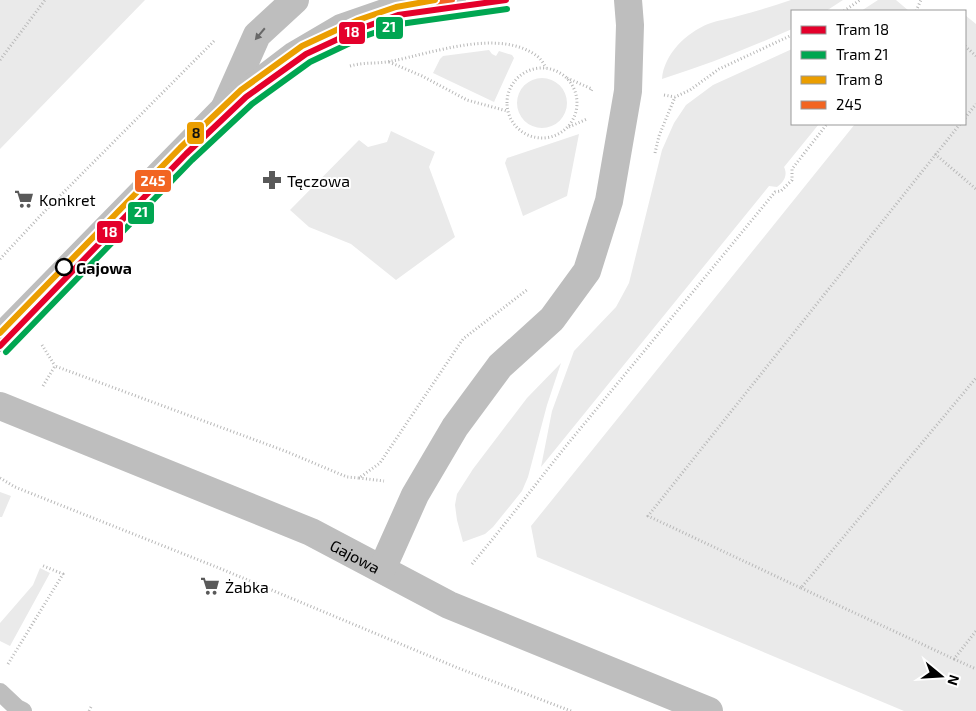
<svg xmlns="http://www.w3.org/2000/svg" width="976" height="711" viewBox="0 0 976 711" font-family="'Exo 2',sans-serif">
  <rect width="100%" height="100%" fill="#fff"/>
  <path fill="#eaeaea" d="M0 0H145L0 149Z
    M791 0H843L826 11H792V29C749 48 707 65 662 79 664 54 686 33 708 24 718 20 729 19 738 16 756 11 774 6 791 0Z
    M878 0H896L909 11H861Z
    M965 15 976 24V711H904L537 557 531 526 855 124H965Z
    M792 49V124H819L784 167C788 175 784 182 777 187L769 186 541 467 552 411 574 351 616 307 629 283 662 150 674 123 686 105 713 85Z
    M489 50 492 54 496 56 499 51 512 55 514 58 494 102 433 73 440 59 443 56Z
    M517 103a25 25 0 1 1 50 0a25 25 0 1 1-50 0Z
    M391 131 435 152 429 167 455 237 396 280 351 244 309 227 290 210 359 140 368 147 387 142Z
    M579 134 567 196 523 216 505 163 507 158Z
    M561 363 547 405 528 477 522 491 493 527 485 534 463 542 457 520 455 505 457 494 473 469 527 398Z
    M0 492 11 496 2 517H0Z
    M40 568 50 573 10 646 0 641V623L33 585Z"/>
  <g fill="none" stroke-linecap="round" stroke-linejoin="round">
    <path stroke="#b8b8b8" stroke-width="3" stroke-dasharray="1 2.5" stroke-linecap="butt" d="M844 11 860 0
      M916 11 921 0
      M965 46 976 56
      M0 60 45 0
      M389 62 422 76 467 100 507 111
      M350 66C364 62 378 64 392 61 433 53 499 28 537 56 541 59 544 64 546 68
      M507 103a35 35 0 1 1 70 0a35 35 0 1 1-70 0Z
      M567 78 592 89 591 91
      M664 95 675 97 690 90 719 69 792 35
      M965 118 976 104
      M960 124 648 516 801 588 976 378
      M569 127 587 119
      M655 153 659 136 675 97
      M935 154 976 189
      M0 259 42 214 215 40
      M42 345 55 366
      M43 386 55 366 285 451 347 477 359 478 380 463 463 339 528 289
      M0 478 15 487 219 568 458 668 571 711
      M359 478 384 481
      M472 564C504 526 535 485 566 446 636 361 706 276 775 192L781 191 792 180V169L827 124
      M801 588 954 659 976 631
      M954 659 976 669
      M8 664 63 574 41 565
      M89 711 92 705"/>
    <path stroke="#bebebe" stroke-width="18" d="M0 692 17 708 23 711"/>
    <g stroke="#bebebe" stroke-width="28">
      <path d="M225 107 257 35 295 0"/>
      <path d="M0 338 224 109 295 55 341 28 390 11 452 0"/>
      <path id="s1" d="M0 406 311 532 449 605 709 711"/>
      <path d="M382 569 415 495 455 427 500 366 552 319 587 271 609 201 628 91 630 25 628 0"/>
    </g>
    <g stroke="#fff" stroke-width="10">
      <path id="bus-1" d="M0 338 224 109 295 55 341 28 390 11 452 0"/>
    </g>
    <use href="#bus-1" stroke="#f26522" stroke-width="6"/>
    <g stroke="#fff" stroke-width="10">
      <path id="tram-1" d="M0 346 186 154 246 97 306 54 362 28 398 15 506 0"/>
    </g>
    <g stroke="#fff" stroke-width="10">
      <path id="tram-2" d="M6 352 192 160 252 104 310 62 365 36 400 24 507 9"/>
    </g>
    <g stroke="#fff" stroke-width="10">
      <path id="tram-3" d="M0 333 180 148 241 90 302 46 358 20 396 7 435 0"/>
    </g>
    <use href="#tram-1" stroke="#e4002b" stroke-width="6"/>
    <use href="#tram-2" stroke="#00a651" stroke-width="6"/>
    <use href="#tram-3" stroke="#eb9e00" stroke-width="6"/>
  </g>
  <defs><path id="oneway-solid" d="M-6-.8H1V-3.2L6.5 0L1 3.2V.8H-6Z" transform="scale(1.25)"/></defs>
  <use fill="#686868" href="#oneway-solid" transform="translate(260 34) rotate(130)"/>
  <defs>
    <g id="pharmacy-bare" transform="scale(1.5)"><path d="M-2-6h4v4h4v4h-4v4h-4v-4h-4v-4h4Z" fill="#595959" stroke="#fff" stroke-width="2.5" paint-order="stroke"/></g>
    <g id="supermarket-bare" transform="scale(1.5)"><path d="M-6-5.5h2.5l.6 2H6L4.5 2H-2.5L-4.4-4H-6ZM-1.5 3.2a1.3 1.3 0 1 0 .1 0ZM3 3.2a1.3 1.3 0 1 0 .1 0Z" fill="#595959" stroke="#fff" stroke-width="2.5" paint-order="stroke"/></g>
  </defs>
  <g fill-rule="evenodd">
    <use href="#pharmacy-bare" x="272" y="180"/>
    <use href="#supermarket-bare" x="24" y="199"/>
    <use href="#supermarket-bare" x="210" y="586"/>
  </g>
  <circle fill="#fff" stroke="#000" stroke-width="2.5" cx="64" cy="267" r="8"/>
  <g text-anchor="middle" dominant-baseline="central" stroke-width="4" stroke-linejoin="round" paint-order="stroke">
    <g font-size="16" fill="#000" stroke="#fff" text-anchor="start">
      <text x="287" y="180">Tęczowa</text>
      <text x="39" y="199">Konkret</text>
      <text x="225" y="586">Żabka</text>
    </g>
    <g font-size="16" font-weight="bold" fill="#000" stroke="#fff" text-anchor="start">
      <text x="76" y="267">Gajowa</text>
    </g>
    <g font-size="16" fill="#000" stroke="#fff">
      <text stroke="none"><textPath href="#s1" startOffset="386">Gajowa</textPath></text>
    </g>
  </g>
  <g stroke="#fff" stroke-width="2">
    <rect x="375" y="16" width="29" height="24" rx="5" fill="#00a651"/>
    <rect x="338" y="21" width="28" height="24" rx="5" fill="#e4002b"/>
    <rect x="186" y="121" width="19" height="24" rx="5" fill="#eb9e00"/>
    <rect x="134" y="169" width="38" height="24" rx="5" fill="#f26522"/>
    <rect x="127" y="201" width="28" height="24" rx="5" fill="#00a651"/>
    <rect x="96" y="220" width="28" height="24" rx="5" fill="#e4002b"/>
  </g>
  <g font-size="14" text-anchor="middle" font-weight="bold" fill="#fff">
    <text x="389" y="32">21</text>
    <text x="352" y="37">18</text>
    <text x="153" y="186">245</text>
    <text x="141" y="217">21</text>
    <text x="110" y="237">18</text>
  </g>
  <g font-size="14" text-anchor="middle" font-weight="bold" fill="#111">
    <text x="196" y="138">8</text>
  </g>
  <rect x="791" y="10" width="175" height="115" fill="#ffffff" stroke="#999999"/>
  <rect x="801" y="26" width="25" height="8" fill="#e4002b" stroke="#999999"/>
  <text x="836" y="35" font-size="15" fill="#000000">Tram 18</text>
  <rect x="801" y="51" width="25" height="8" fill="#00a651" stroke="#999999"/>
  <text x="836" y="60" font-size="15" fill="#000000">Tram 21</text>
  <rect x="801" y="76" width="25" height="8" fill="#eb9e00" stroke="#999999"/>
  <text x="836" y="85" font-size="15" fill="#000000">Tram 8</text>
  <rect x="801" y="101" width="25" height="8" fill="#f26522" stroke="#999999"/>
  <text x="836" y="110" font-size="15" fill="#000000">245</text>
  <g transform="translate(941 676) rotate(108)" stroke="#ffffff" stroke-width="4" paint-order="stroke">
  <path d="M0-4L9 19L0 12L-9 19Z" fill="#000000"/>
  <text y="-8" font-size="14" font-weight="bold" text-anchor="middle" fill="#000000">N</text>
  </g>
</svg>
